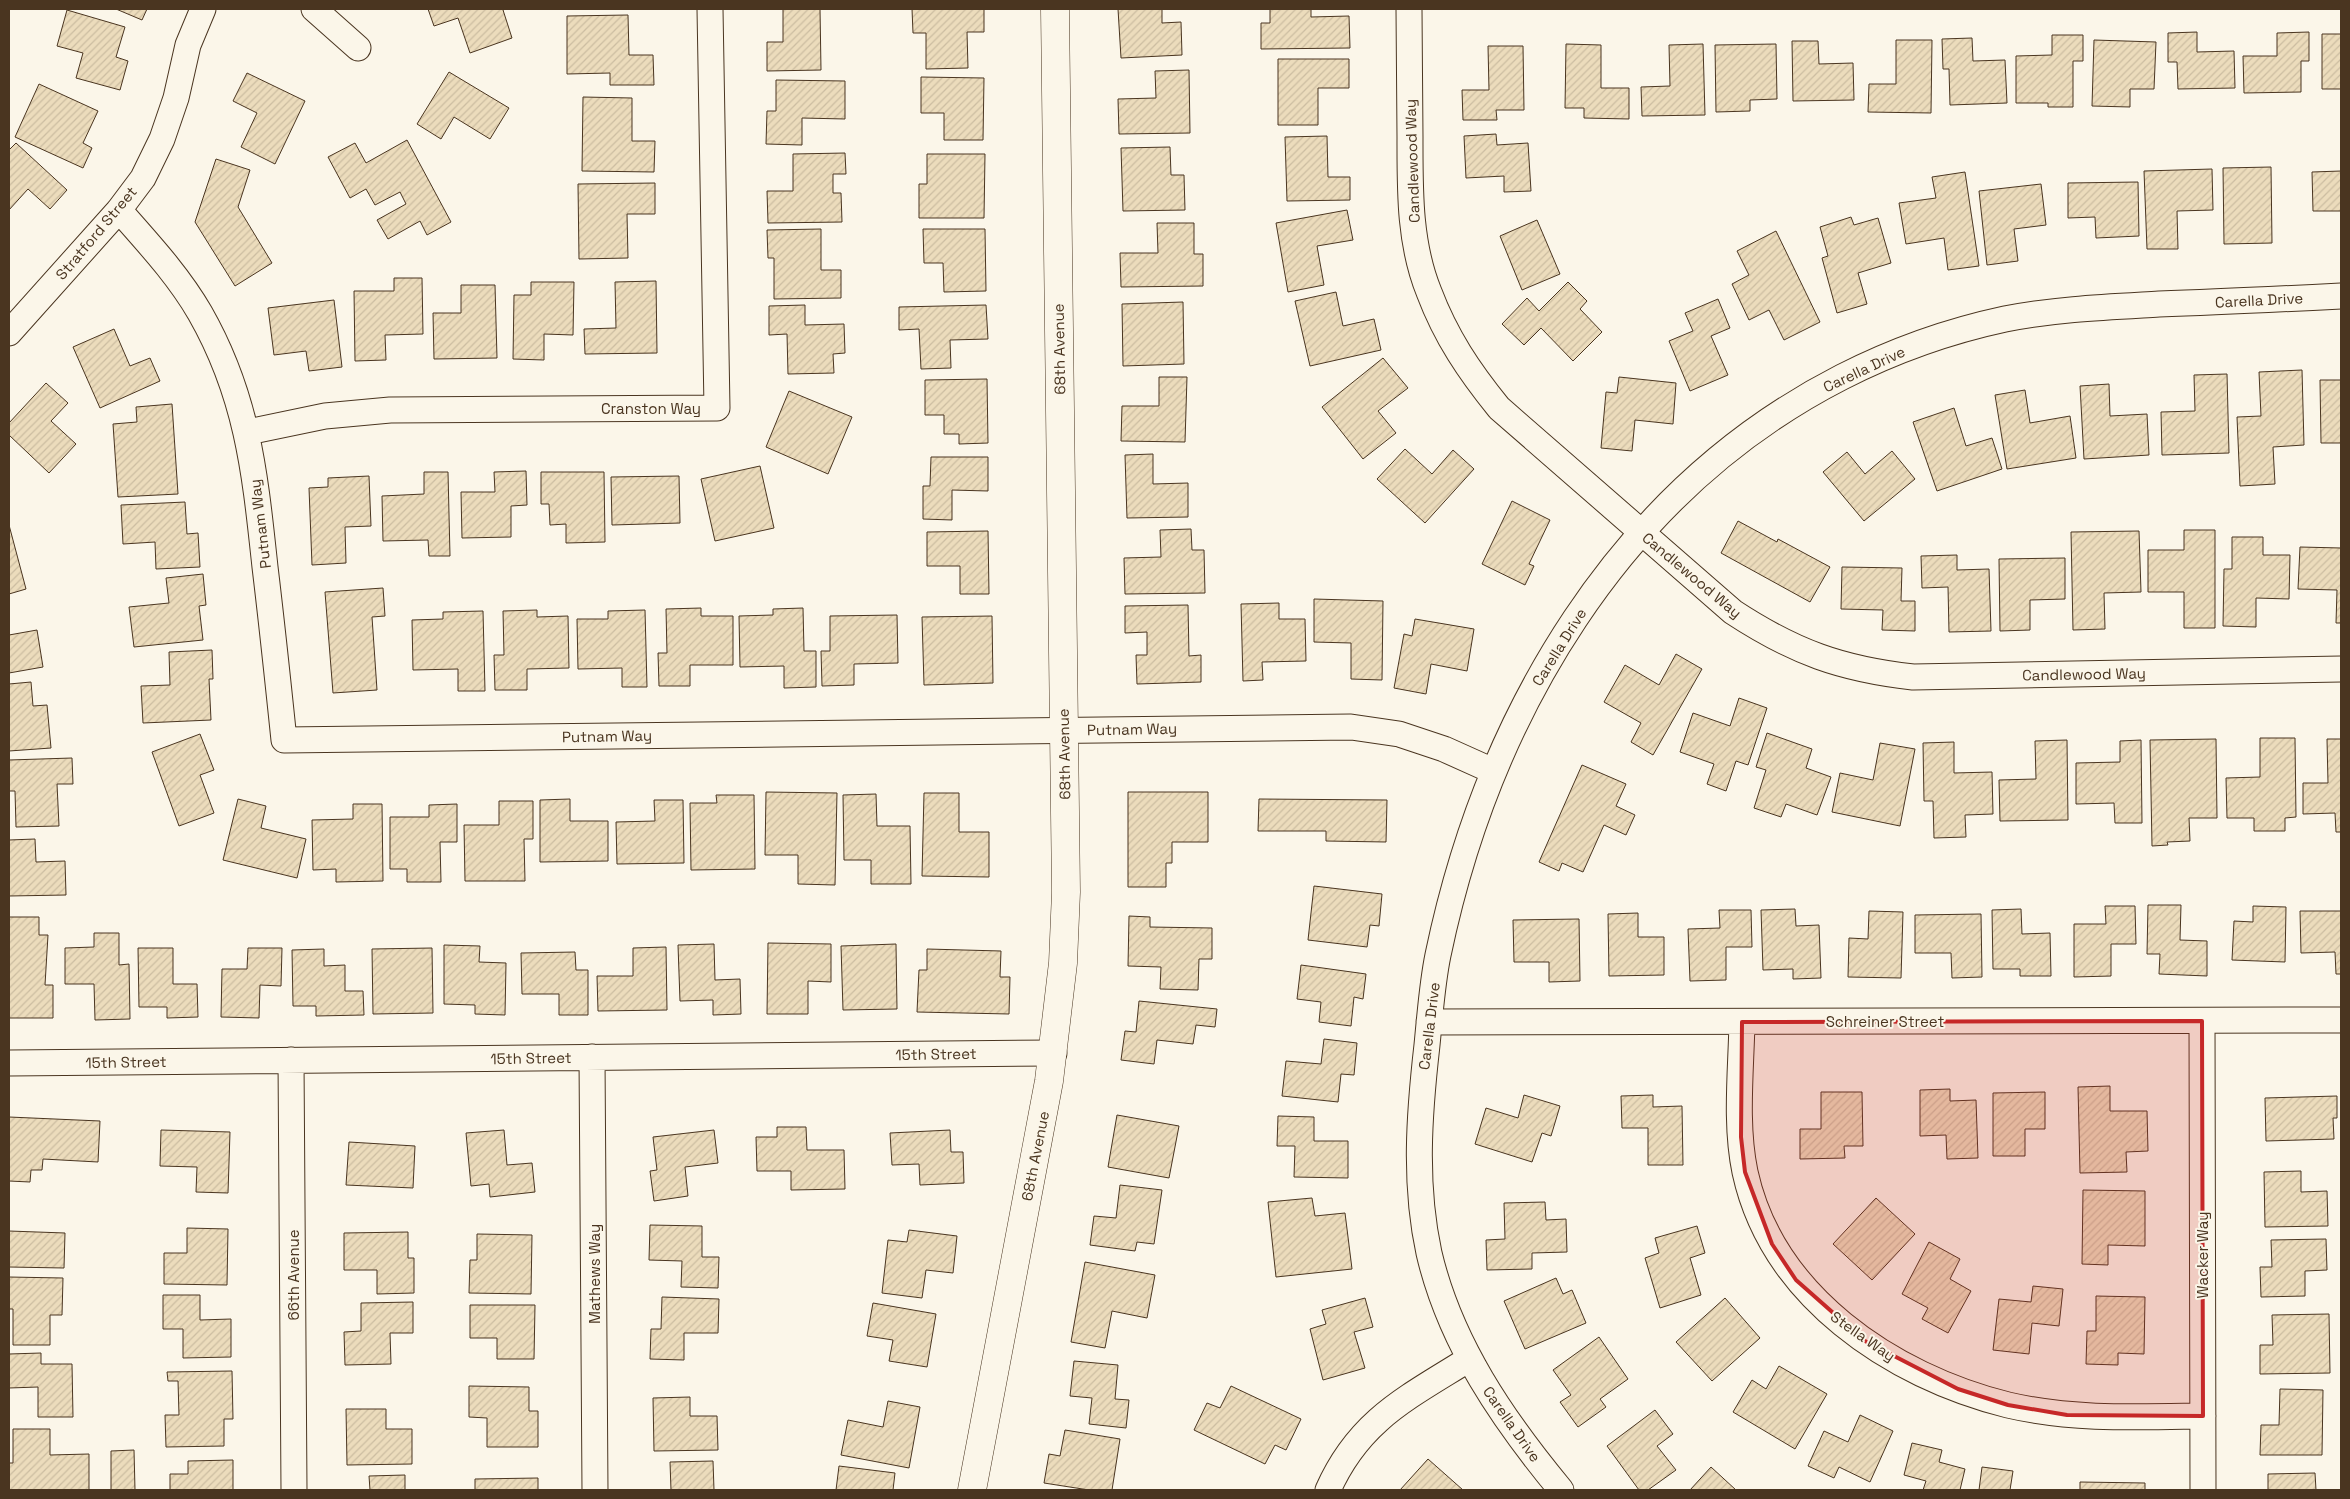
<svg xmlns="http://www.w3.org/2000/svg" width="2350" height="1499" viewBox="0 0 2350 1499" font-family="'Space Grotesk',sans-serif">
  <defs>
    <pattern id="building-hatch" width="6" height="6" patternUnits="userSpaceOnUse" patternTransform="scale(1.25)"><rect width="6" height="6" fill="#ecdcbc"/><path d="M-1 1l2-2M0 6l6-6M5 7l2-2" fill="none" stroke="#ccbda1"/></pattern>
  </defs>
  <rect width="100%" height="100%" fill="#fbf6e9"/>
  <path fill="url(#building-hatch)" stroke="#4a3520" d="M116 9H147L142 20Z
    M428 9H505L503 10 512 38 470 53 458 18 434 26Z
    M783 9H820L821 70 767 71V42H783Z
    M912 9H984V32H967L968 68 926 69V33H913Z
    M1118 9H1162V23L1181 22 1182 55 1121 58Z
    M1270 9H1311V17L1349 16 1350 48 1261 49V23H1270Z
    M67 10 125 27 116 57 128 61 120 90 76 78 83 53 57 46Z
    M628 15 629 55H653L654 85H610V73L567 74V16Z
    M2197 32V52L2234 51 2235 88 2178 89 2177 62H2168V33Z
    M2309 32V61H2301V92L2244 93 2243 56H2277V33Z
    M2322 34H2341V89H2322Z
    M2052 35H2083V61H2073V107H2048V103H2016V56L2052 55Z
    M1972 38 1973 61 2005 60 2007 103 1950 105 1949 69H1943L1942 39Z
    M1896 40H1932L1931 113 1868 112 1869 84H1896Z
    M2094 40 2156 42 2154 89H2130V107L2092 106Z
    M1792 41H1818L1819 64 1853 63 1854 100 1793 101Z
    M1566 44 1601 45V88H1629V119L1584 118V108H1565Z
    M1703 44 1705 115 1642 116 1641 87 1670 86 1669 45Z
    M1776 44 1777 99 1750 100V111L1716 112 1715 45Z
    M1488 46H1523L1524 110H1496L1497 120H1463L1462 90H1489Z
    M1278 59H1349V88H1318V125H1278Z
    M1189 70 1190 133 1119 134 1118 99 1156 98 1155 71Z
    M449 72 509 108 490 139 454 117 441 139 417 124Z
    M247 73 305 101 275 164 241 147 257 113 233 101Z
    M921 77 984 78 983 140H944V113H921Z
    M776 80 845 81V119L802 118V145L766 144 767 111H776Z
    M39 84 98 111 83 143 92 148 83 168 15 137Z
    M583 97 632 98V141H655L654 172 582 171Z
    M1496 134 1497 145 1528 143 1531 191 1504 192V176L1466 178 1464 136Z
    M1327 136 1328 177H1350V200L1287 201 1285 137Z
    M407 140 451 222 427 235 420 221 388 239 377 220 406 204 400 192 375 205 366 189 350 198 328 157 355 143 366 163Z
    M16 143 67 190 50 209 28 189 9 210V150Z
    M1170 147 1171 175H1184L1185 210 1123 211 1121 148Z
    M845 153 846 174H833V193H841L842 222 768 223 767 191H793V154Z
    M927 154H985L984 218H919V184H927Z
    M216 159 250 170 238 207 272 263 235 286 195 222Z
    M2271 167 2272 243 2224 244 2223 168Z
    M2212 169 2213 210 2177 211 2178 249H2147L2144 171Z
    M2341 171V211H2313L2312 172Z
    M1965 172 1979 266 1948 270 1944 238 1906 244 1899 203 1936 198 1932 177Z
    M2138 182 2139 236 2096 238 2095 217 2068 218V183Z
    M655 183V214H627L628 258 579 259 578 184Z
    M2041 184 2046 225 2014 229 2018 261 1987 265 1979 191Z
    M1347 210 1353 240 1317 246 1324 285 1288 292 1276 223Z
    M1851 217 1854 225 1878 218 1891 263 1858 273 1867 304 1837 313 1822 258 1828 256 1820 227Z
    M1537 220 1560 274 1522 290 1500 236Z
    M1157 223H1194V254H1203V286L1121 287 1120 253H1158Z
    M821 229V270H841V298L774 299V258H768L767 230Z
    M923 229H985L986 291 944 292 943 263H924Z
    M1776 231 1820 322 1784 340 1769 310 1749 320 1732 284 1749 275 1737 251Z
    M394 278H422L423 334 385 335 386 360 355 361 354 291H394Z
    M656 281 657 353 585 354 584 329 616 328 615 282Z
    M531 282H574L573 335 544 334V360L513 359 514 295H531Z
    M1568 282 1587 301 1580 309 1602 332 1573 361 1541 328 1524 345 1502 324 1527 298 1539 311Z
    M461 285H495L497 358 434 359 433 313H461Z
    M1336 292 1343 326 1374 319 1381 350 1310 366 1295 301Z
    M1718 299 1730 328 1711 336 1728 375 1690 391 1669 341 1693 331 1685 313Z
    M334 300 342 367 309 371 306 351 274 355 268 308Z
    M1183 302 1184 364 1123 366 1122 304Z
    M805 305V325L844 324 845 353 833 354 834 373 788 374 787 334 769 335V306Z
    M986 305 988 339 950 340 951 368 921 369 919 329 899 330V307Z
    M114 329 130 366 150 358 160 381 100 408 73 347Z
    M1383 358 1408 388 1378 411 1396 433 1363 459 1322 407Z
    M2302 370 2304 445 2273 447 2275 484 2240 486 2237 417 2261 416 2259 372Z
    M2227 374 2229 453 2162 455 2161 412 2195 411 2194 375Z
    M1159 377H1187L1185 442 1121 441 1122 406H1159Z
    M1619 377 1676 383 1673 424 1635 420 1632 451 1601 448 1606 392 1617 393Z
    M987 379 988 443 959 444V434H944V415H925V380Z
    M2320 380H2341V443H2321Z
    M46 383 68 403 51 421 76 444 49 473 9 435V423Z
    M2109 384 2110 416 2147 414 2149 455 2084 459 2080 386Z
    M2025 390 2030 423 2070 416 2076 458 2007 469 1995 395Z
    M789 391 852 417 828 474 766 447Z
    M172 404 178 494 118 497 113 424 137 422 136 407Z
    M1954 408 1966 446 1992 438 2002 469 1937 491 1913 422Z
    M1405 449 1432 474 1453 450 1474 469 1425 523 1377 479Z
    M1892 451 1915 479 1864 521 1823 472 1847 452 1865 474Z
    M1153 454V484L1188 483V517L1127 518 1125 455Z
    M931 457H988V491L952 490V520L923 519V486H930Z
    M760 466 774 528 715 541 701 479Z
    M526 471 527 505 511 506V537L462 538 461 492H495L494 472Z
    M424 472H448L450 556H429L428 540 383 541 382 496 424 494Z
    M541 472H604L605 542 566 543V524L550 525 549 504H541Z
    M369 476 371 526 345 527 346 563 312 565 309 488 328 487V478Z
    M679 476 680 523 612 525 611 477Z
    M1512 501 1550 520 1529 564 1534 566 1525 585 1482 564Z
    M185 502 187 534 198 533 200 567 156 569 155 542 123 544 121 505Z
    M1738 521 1777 542 1778 539 1830 567 1810 602 1721 553Z
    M9 525 26 589 9 594Z
    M1191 529 1192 550H1204L1205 593 1125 594 1124 558 1161 557 1160 530Z
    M2184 530H2215V628H2184V592H2148V550H2184Z
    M988 531 989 594H960V566H927V532Z
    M2139 531 2141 592 2104 593 2105 629 2073 630 2071 532Z
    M2232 537H2263V555H2290L2289 599 2256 598V627L2223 626 2224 569H2232Z
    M2300 547 2341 548V623H2336L2337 590 2298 589Z
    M1957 555V570L1989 569 1991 631 1949 632 1948 587 1922 588 1921 556Z
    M2065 558V599L2030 600V630L2000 631 1999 559Z
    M1842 567 1902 568 1901 601H1915V631L1882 630 1883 610 1841 609Z
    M203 574 206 605 199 606 203 640 134 647 129 607 169 603 166 578Z
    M383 588 385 616 372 617 377 690 333 693 325 592Z
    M1314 599 1383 601 1382 680 1351 679V643L1314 642Z
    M1279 603V619H1305L1306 661 1262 662 1263 680 1243 681 1241 604Z
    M1188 605 1189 656 1201 655V682L1137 684 1136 655H1147V632L1125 633V606Z
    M701 608V616H733V665H690V686H659L658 653H667L666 609Z
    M803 608 804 651H816V687L784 688V666L740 667 739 616 773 615V609Z
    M537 610V617L568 616 569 668 527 669V690H495L494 655H504L503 611Z
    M645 610 647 687H622V668L578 669 577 619H608V611Z
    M483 611 485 691H458V669L413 670 412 620 443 619V612Z
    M897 615 898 663 854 664V685L822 686 821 651H830V616Z
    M992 616 993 683 924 685 922 617Z
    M1415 619 1474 629 1467 671 1431 664 1426 694 1394 688 1404 634 1412 636Z
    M37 630 43 667 9 673V635Z
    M212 650 213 679H209L211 720 143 723 141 686 170 685 169 652Z
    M1676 654 1702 669 1653 755 1631 742 1641 723 1604 702 1625 665 1659 685Z
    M31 682 33 706 47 705 51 748 9 751V684Z
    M1739 698 1767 708 1748 765 1736 761 1726 791 1707 784 1714 764 1680 752 1693 713 1730 726Z
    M1767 733 1812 749 1806 768 1831 777 1817 815 1786 804 1781 817 1754 808 1766 770 1756 767Z
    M200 734 214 770 200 775 214 813 179 826 152 752Z
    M2260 738H2295L2296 817 2285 818V831H2254V818H2227L2226 778 2260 777Z
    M2216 739 2217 818H2189L2190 841 2167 842 2168 845 2152 846 2150 740Z
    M2327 739H2341V832H2336L2335 813 2303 814V783H2328Z
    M2067 740 2068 820 2000 821 1999 780 2036 779 2035 741Z
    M2141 740 2142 823H2115L2114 803 2076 804V763L2120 762V741Z
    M1954 742V773L1992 772 1993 814 1965 815 1966 837 1934 838 1933 801H1924L1923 743Z
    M1880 743 1915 749 1900 826 1832 812 1840 773 1873 780Z
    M72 758 73 784H57L59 826 16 827 15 791H9V760Z
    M1582 765 1626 784 1616 806 1635 815 1626 835 1604 825 1583 872 1562 863 1559 871 1539 862Z
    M766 792 837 793 835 885 798 884V855H765Z
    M1128 792H1208V842H1172V863H1166V887H1128Z
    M924 793H959V832H989V877L922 876Z
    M876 794 877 826H910L911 884H871V860H844L843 795Z
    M716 795H754L755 869 691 870 690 803H717Z
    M238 799 266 806 261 828 306 839 297 878 223 860Z
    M570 799V821H608V861L540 862V800Z
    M1259 799 1387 800 1386 842 1326 841V831H1258Z
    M654 800H683L684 863 617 864 616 822 655 821Z
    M499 801H533V839H524L525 881H465L464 825H499Z
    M353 804H382L383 881 336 882V869L313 870 312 820 353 819Z
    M457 804V842H440L441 882H407V869H390V817H429V805Z
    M35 839 36 862 65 861 66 895 9 896V840Z
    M1314 886 1382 894 1379 926 1370 925 1367 947 1308 940Z
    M2148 905H2181L2180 940 2207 941V976L2159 974 2160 954H2147Z
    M2105 906H2135L2136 944H2111V976L2074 977V924H2106Z
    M2253 906 2286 907 2285 962 2232 960 2234 921 2253 922Z
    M1795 909 1796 926 1819 925 1821 978 1793 979V969L1763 970 1761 910Z
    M2021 909 2022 934 2050 933 2051 976H2020V969H1993L1992 910Z
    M1719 910H1751L1752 947H1726V980L1690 981 1688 929 1720 928Z
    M1869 911 1903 912 1901 978 1848 977 1849 938 1868 939Z
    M2300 911H2341V974H2336L2335 952 2301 953Z
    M1638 913V937H1664V975L1609 976 1608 914Z
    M1981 914 1982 977 1952 978 1951 953H1915V915Z
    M1129 916 1150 917V927L1212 928V959H1199L1198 990 1160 989 1161 967 1128 966Z
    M9 917H39V935H48L45 985H53V1018H9Z
    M1579 919 1580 981 1549 982V962H1514L1513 920Z
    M94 933H119V965L129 964 130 1019 95 1020 94 984H65V948L94 947Z
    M768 943 831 944V982L808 981V1014H767Z
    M714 944 715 980 740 979 741 1014 713 1015V1000L680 1001 678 945Z
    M896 944 897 1009 843 1010 841 946Z
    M444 945 480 946 479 962 506 963 505 1015 475 1014V1005L444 1004Z
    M666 947 667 1010 598 1011 597 976H633V948Z
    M138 948H173V984H197L198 1017 167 1018V1007H139Z
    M248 948H282L281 986 260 985 259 1018 221 1017 222 969H247Z
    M432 948 433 1013 373 1014 372 949Z
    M324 949V966L345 965V991H363L364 1015 316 1016V1006H293L292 950Z
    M927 949 1001 951 1000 977H1010L1009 1014 917 1012 919 970H927Z
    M575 952 576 970H588V1015H559V994H522L521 953Z
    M1301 965 1366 974 1363 999 1354 997 1351 1026 1319 1022 1321 1002 1297 999Z
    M1139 1001 1217 1009 1215 1027 1196 1025 1193 1044 1157 1040 1154 1064 1121 1060 1125 1031 1136 1032Z
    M1324 1039 1357 1043 1354 1075 1341 1074 1338 1102 1282 1096 1286 1061 1321 1064Z
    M2110 1086V1111H2147L2148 1151 2126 1152 2127 1172 2080 1173 2078 1087Z
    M1950 1089V1101L1976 1100 1978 1158 1947 1159 1946 1135 1920 1136V1090Z
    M1821 1092H1862L1863 1146H1844L1845 1158 1800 1159V1129H1821Z
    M2045 1092V1129H2025V1156H1993V1093Z
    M1524 1095 1560 1106 1551 1136 1542 1133 1532 1162 1475 1144 1486 1108 1518 1118Z
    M1653 1095V1107L1682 1106 1683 1165H1648V1128H1622L1621 1096Z
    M2337 1096V1118H2333L2334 1139 2266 1141 2265 1098Z
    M1117 1115 1179 1126 1169 1178 1108 1167Z
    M1278 1116 1314 1117V1141H1348V1178L1294 1177 1295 1146H1277Z
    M9 1117 100 1121 98 1162 43 1159 42 1170H31L30 1182 9 1181Z
    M777 1127H806L807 1150H844L845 1189 791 1190V1171H757L756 1137H777Z
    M161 1130 230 1132 228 1193 196 1192 197 1167 160 1166Z
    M504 1130 507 1165 532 1163 535 1192 490 1197 489 1184 471 1186 466 1133Z
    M714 1130 718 1163 685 1167 688 1196 654 1201 650 1171 657 1170 653 1137Z
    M950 1130 951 1152H963L964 1183 920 1185 919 1164 892 1165 890 1133Z
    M349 1142 415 1146 413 1188 346 1185Z
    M2301 1171V1192L2327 1191 2328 1226 2265 1227 2264 1172Z
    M1120 1185 1162 1190 1154 1244 1137 1242 1135 1251 1090 1245 1094 1216 1116 1218Z
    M2083 1190 2145 1191V1246L2108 1245V1265L2082 1264Z
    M1312 1198 1315 1216 1345 1213 1352 1269 1276 1277 1268 1202Z
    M1876 1198 1915 1234 1872 1280 1833 1244Z
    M1545 1202 1546 1220 1566 1219 1567 1252 1532 1253V1269L1487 1270 1486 1240 1505 1239 1504 1203Z
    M650 1225 702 1226V1257H719L718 1288 681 1287 682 1261 649 1260Z
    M1697 1226 1705 1253 1690 1258 1701 1295 1660 1308 1645 1258 1659 1253 1655 1238Z
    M187 1228 228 1229 227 1285 164 1284V1253H187Z
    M909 1230 957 1236 953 1273 926 1270 922 1298 882 1293 888 1240 907 1242Z
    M9 1231 65 1233 64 1268 9 1267Z
    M408 1232V1258H414V1293L377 1294V1270H344V1233Z
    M477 1234 532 1235 531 1294 469 1293 470 1260H477Z
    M2326 1239 2327 1270 2305 1271V1296L2261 1297 2260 1267H2272L2271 1240Z
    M1929 1242 1960 1259 1950 1279 1971 1291 1948 1333 1922 1319 1928 1308 1902 1294Z
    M1085 1262 1155 1275 1147 1318 1112 1311 1105 1348 1071 1342Z
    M9 1277 63 1278 62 1315H50V1345H13V1309H9Z
    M1556 1278 1563 1294 1572 1290 1586 1323 1525 1349 1504 1301Z
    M2033 1286 2063 1289 2059 1326 2032 1323 2029 1354 1993 1350 1999 1299 2031 1302Z
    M163 1295H200V1320L231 1319V1357L183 1358V1329H163Z
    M2096 1296 2145 1297 2144 1354 2118 1353V1365L2086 1364 2087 1331H2096Z
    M662 1297 719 1299 718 1333H684V1360L650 1359 651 1329H661Z
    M1365 1298 1373 1327 1354 1332 1365 1368 1323 1380 1310 1329 1326 1324 1322 1310Z
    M1725 1298 1760 1338 1712 1381 1676 1342Z
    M413 1302V1333H390L391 1364 345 1365 344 1332 361 1331V1303Z
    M873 1303 936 1314 927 1367 889 1361 893 1340 867 1336Z
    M470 1305H535L534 1359H497V1338H470Z
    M2329 1314 2330 1373 2260 1374V1345H2273L2272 1315Z
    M1599 1337 1628 1379 1600 1399 1606 1407 1578 1427 1560 1402 1571 1395 1553 1370Z
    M41 1353V1364H72L73 1417H38V1387L9 1388V1354Z
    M1074 1361 1118 1365 1115 1399 1129 1400 1126 1428 1089 1424 1092 1398 1070 1396Z
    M1779 1366 1827 1394 1795 1449 1733 1412 1752 1380 1766 1389Z
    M232 1371 233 1419H224V1446L166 1447 165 1415H179L178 1381H168L167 1372Z
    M469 1386 529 1387V1411H538V1447H487V1418L469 1417Z
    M1231 1386 1301 1419 1286 1450 1275 1445 1265 1464 1194 1430 1207 1403 1220 1408Z
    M2280 1389 2323 1390 2322 1455H2260L2261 1425H2279Z
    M690 1397V1416H717L718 1450 654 1451 653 1398Z
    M888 1401 920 1407 909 1468 841 1455 848 1420 883 1427Z
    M346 1409H386V1429H412V1464L347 1465Z
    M1655 1410 1673 1434 1657 1446 1676 1470 1648 1490H1639L1607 1446Z
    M1860 1415 1893 1431 1870 1482 1839 1467 1834 1478 1808 1466 1824 1431 1848 1442Z
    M13 1429H50V1455L89 1454V1490H9V1463H13Z
    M1065 1430 1120 1439 1112 1490H1089L1044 1483 1049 1454 1060 1456Z
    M1912 1443 1942 1450 1939 1462 1965 1469 1960 1490H1923L1926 1481 1904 1475Z
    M134 1450 135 1490H111V1451Z
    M1428 1459 1463 1490H1400Z
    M233 1460V1490H170V1474H188V1461Z
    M713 1461 714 1490H671L670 1462Z
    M839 1466 895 1473 893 1490H836Z
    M1711 1467 1736 1490H1690Z
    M1982 1467 2013 1471 2010 1490H1979Z
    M2315 1473 2316 1490H2268V1474Z
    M405 1475V1490H370L369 1476Z
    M538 1478V1490H475V1479Z
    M2080 1482 2145 1483V1490H2080Z"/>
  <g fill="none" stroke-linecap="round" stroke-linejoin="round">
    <g stroke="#4a3520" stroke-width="27">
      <path id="minor" d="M314 9 358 48
        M1409 9C1409 52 1410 95 1410 138 1410 189 1409 243 1429 292 1446 337 1469 371 1499 408L1733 612C1794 652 1841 669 1913 677L2341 669
        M119 210C148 243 178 275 200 313 248 397 255 474 265 567 272 625 278 682 284 740L1351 727 1399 734 1444 749 1493 771
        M9 333 119 210 143 178 162 139 176 98 188 45 203 9
        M248 432 325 416 390 410 717 408 710 9
        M2202 1021 2203 1490
        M1429 1022 2341 1020
        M1742 1022C1741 1071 1735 1124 1745 1172 1772 1296 1891 1376 2008 1405 2072 1420 2138 1417 2203 1416
        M592 1057 595 1490
        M291 1060 294 1490
        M9 1063 1054 1053
        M1328 1490C1359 1420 1407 1398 1469 1359
        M1561 1490C1503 1420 1450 1343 1429 1253 1414 1184 1419 1115 1427 1045 1430 1015 1432 984 1438 955 1488 715 1619 491 1842 377 1893 351 1949 331 2005 319 2056 309 2107 307 2159 304 2220 302 2281 299 2341 296"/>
    </g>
    <g stroke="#4a3520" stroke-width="29">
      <path id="tertiary" d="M972 1490 1049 1081 1063 963 1066 892 1055 9"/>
    </g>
    <use href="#minor" stroke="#fbf6e9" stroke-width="25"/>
    <use href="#tertiary" stroke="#fbf6e9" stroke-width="28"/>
  </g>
  <path fill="#c62828" fill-opacity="0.2" stroke="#c62828" stroke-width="4" stroke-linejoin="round" d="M2202 1021 2203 1416 2067 1415 2008 1405 1958 1389 1865 1341 1796 1280 1772 1244 1745 1172 1741 1137 1742 1022Z"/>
  <g text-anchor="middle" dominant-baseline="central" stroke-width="4" stroke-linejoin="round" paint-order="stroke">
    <g font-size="15" fill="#4a3520" stroke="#fbf6e9">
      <text transform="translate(1412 161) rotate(-92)">Candlewood Way</text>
      <text transform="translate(96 233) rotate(-50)">Stratford Street</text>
      <text transform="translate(2259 300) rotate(-3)">Carella Drive</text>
      <text transform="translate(1059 349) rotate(-91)">68th Avenue</text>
      <text transform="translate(1864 369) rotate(-25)">Carella Drive</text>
      <text x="651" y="408">Cranston Way</text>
      <text transform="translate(260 524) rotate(-97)">Putnam Way</text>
      <text transform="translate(1692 575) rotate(40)">Candlewood Way</text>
      <text transform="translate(1559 647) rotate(-58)">Carella Drive</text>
      <text transform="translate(2084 674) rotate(-1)">Candlewood Way</text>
      <text transform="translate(1132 729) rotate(-1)">Putnam Way</text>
      <text transform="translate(607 736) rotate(-1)">Putnam Way</text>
      <text transform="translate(1064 754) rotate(-91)">68th Avenue</text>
      <text x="1885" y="1021">Schreiner Street</text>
      <text transform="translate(1429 1026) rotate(-83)">Carella Drive</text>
      <text transform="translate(936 1054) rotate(-1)">15th Street</text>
      <text transform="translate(531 1058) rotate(-1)">15th Street</text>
      <text transform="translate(126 1062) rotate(-1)">15th Street</text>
      <text transform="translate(1035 1156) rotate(-79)">68th Avenue</text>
      <text transform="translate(2202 1255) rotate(-90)">Wacker Way</text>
      <text transform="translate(594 1274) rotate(-90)">Mathews Way</text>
      <text transform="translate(293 1275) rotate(-90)">66th Avenue</text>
      <text transform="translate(1863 1336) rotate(35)">Stella Way</text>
      <text transform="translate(1512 1424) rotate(55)">Carella Drive</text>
    </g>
  </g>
  <rect width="2350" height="1499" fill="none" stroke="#4a3520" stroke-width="20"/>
</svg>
